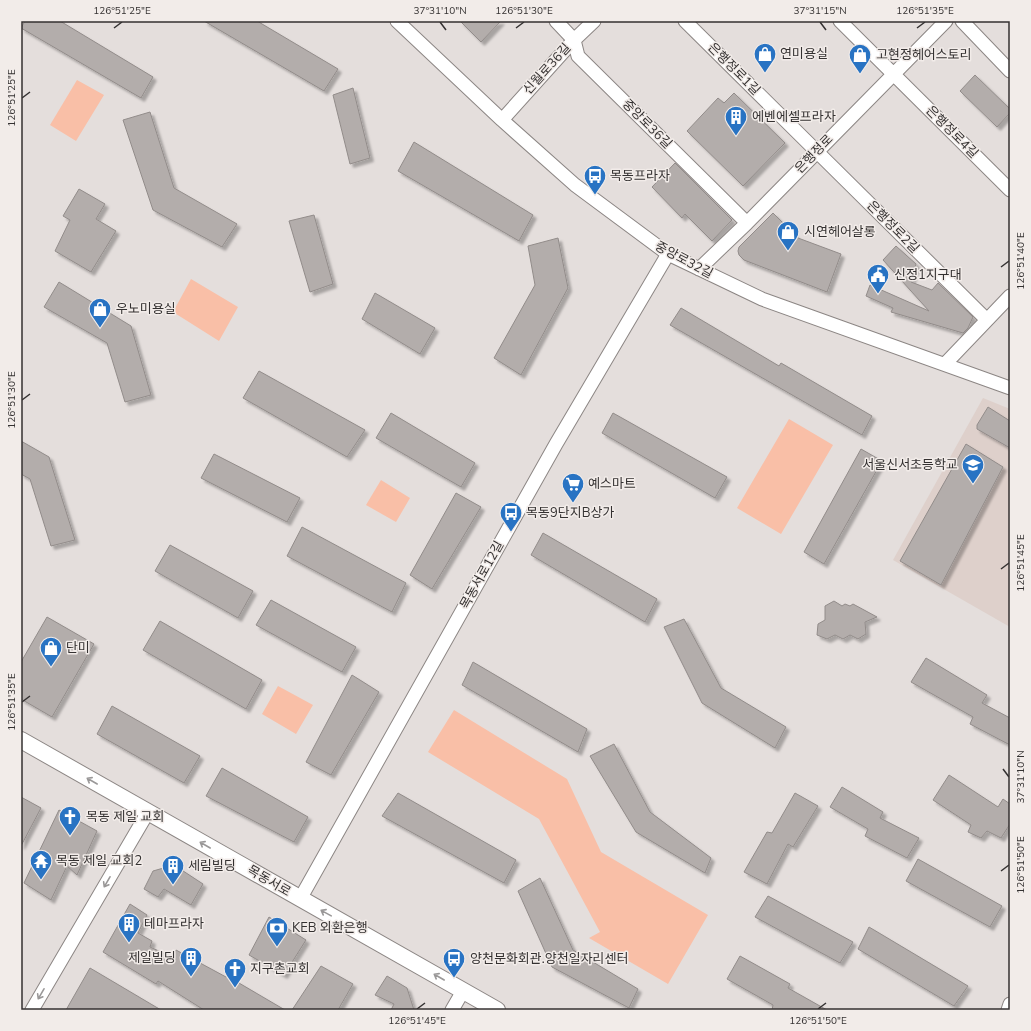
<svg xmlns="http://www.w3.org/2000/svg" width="1031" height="1031" viewBox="0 0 1031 1031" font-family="'Nunito Sans','Noto Sans KR',sans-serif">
  <defs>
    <filter id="shadow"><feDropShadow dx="3.5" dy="3.5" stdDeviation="1" flood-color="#0004"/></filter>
  </defs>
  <rect width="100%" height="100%" fill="#e4dedc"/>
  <path fill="#ded0cb" d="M983 398 1010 409V627L893 560Z"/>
  <path fill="#f9bfa7" d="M77 80 104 95 76 141 50 125Z
    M191 279 238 307 219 341 173 312Z
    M789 419 833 445 781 534 737 508Z
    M381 480 410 498 396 522 366 505Z
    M278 686 313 705 296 734 262 714Z
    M454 710 567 779 601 852 708 915 668 984 589 938 600 932 539 819 428 752Z"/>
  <path fill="#b3adab" stroke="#928c8a" filter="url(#shadow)" d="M25 21H60L153 77 141 98 21 28Z
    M204 21H257L338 69 324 91Z
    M460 21H501L481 42Z
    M975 75 1010 109V113L997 127 960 91Z
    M353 88 370 158 350 164 333 95Z
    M734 93 785 143 743 186 687 131 718 98 724 103Z
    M150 112 174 188 237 224 222 247 153 210 123 120Z
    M414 142 533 215 519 241 398 171Z
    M675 163 732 220 712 241 685 214 682 218 652 187Z
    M79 189 105 204 96 219 116 231 91 272 55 251 70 220 63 216Z
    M773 213 798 238 841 254 827 292 744 260 739 255 738 251 739 247Z
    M314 215 333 284 310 292 289 221Z
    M558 238 568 288 521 375 494 358 535 285 528 246Z
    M896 246 916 264 911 282 932 290 938 283 973 317 968 328 963 333 891 312 893 308 866 296 870 285 929 311 883 260Z
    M59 282 131 326 151 395 125 402 107 343 44 307Z
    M375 293 435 328 420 354 362 319Z
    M681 308 779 366 781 363 872 416 862 435 670 325Z
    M259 371 365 430 347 457 243 398Z
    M988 407 1010 421V448L977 429V425Z
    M391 413 475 463 461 487 376 438Z
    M613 413 727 477 715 498 602 433Z
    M21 441 49 457 75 540 51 546 30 479 21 474Z
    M966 444 1003 467 941 585 900 561Z
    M861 449 882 461 824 564 804 552Z
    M214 454 300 498 287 522 201 478Z
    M456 493 481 507 432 589 410 575Z
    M302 527 406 583 392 612 287 556Z
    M543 533 657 599 645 622 531 555Z
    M170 545 253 591 238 618 155 571Z
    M271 600 356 647 342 672 256 625Z
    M834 601 842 606 845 604 850 606 853 604 877 617 865 622 866 634 858 639 850 635 843 639 835 635 827 639 817 635 818 624 825 620V606Z
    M47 617 94 644 52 717 21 699V662Z
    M684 619 721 688 786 727 775 748 702 703 664 627Z
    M160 621 262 680 246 709 143 650Z
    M926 658 987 695 982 703 1010 718V745L970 724 973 717 911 682Z
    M473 662 587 729 578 752 462 685Z
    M352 675 379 692 331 775 306 762Z
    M112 706 200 756 184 783 97 734Z
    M614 744 650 812 711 858 705 873 636 832 590 756Z
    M222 768 308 817 294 842 206 796Z
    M949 775 998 807 1003 799 1010 804V824L1001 838 987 831 981 838 968 832 971 825 933 800Z
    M842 787 883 812 880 818 919 838 907 858 865 836 868 829 830 807Z
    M398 793 516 860 504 883 382 816Z
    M795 793 818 806 793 847 788 844 767 884 744 872 767 832 772 833Z
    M21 797 41 808 21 846Z
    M59 810 97 831 77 875 67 866 51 900 24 883Z
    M918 859 1002 906 990 927 906 881Z
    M174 865 203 884 191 905 164 889 158 897 144 889 153 871Z
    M540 878 573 950 638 989 629 1008 552 967 518 891Z
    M768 896 853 942 840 963 755 917Z
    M130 904 147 915 138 933 152 941 150 947 172 957 176 950 226 977 227 976 285 1010H204L158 981 156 984 103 952Z
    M269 917 306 940 284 975 249 955Z
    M869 927 968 986 954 1006 858 949Z
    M740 956 790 984 788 988 827 1010H772L773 1005 727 979Z
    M321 966 353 984 338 1010H292Z
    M90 968 161 1010H66Z
    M387 976 407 988 414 1010H391L394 1004 375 995Z"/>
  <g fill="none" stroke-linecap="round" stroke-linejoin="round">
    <g stroke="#8c8684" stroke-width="15">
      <path id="minor" d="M397 21 502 120 575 185 668 254 762 299 1010 388
        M556 21 574 40 578 56 747 223
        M685 21 987 320
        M840 21 1010 190
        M962 21 1010 71
        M502 120 574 40 594 21
        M699 269 747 223 946 21
        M945 364 1010 296
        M300 899 556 444 668 254
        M32 1010 148 812
        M452 1010 463 991
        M1008 1010 1010 1004"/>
    </g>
    <g stroke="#8c8684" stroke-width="18">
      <path id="major" d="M21 740 497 1010"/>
    </g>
    <use href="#minor" stroke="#fff" stroke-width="13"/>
    <use href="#major" stroke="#fff" stroke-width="16"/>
  </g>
  <defs><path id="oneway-shaft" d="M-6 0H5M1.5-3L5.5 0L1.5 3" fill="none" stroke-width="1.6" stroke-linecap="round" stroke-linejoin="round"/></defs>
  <g stroke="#9a9898">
    <use href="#oneway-shaft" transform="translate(92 781) rotate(-150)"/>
    <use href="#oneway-shaft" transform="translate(205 845) rotate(-150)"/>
    <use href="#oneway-shaft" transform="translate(107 882) rotate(120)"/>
    <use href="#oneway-shaft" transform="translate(326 913) rotate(-151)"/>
    <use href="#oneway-shaft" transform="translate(439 977) rotate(-150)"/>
    <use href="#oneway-shaft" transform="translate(41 994) rotate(120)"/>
  </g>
  <path fill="none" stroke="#343131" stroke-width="1.5" d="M440 22 446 30M820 22 826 30M114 28 122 22M516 28 524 22M917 28 925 22M22 98 30 92M1001 267 1009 261M22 400 30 394M1001 569 1009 563M22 702 30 696M1003 769 1009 777M1001 871 1009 865M417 1009 425 1003M818 1009 826 1003"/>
  <defs>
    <g id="shop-pin" transform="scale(1.15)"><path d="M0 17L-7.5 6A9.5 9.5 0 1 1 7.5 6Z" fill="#2873c3" stroke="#f2ece9"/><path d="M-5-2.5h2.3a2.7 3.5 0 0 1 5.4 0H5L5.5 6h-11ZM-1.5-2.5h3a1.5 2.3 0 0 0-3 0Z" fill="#fff"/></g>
    <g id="building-pin" transform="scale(1.15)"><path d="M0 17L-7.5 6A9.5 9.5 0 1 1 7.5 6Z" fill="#2873c3" stroke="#f2ece9"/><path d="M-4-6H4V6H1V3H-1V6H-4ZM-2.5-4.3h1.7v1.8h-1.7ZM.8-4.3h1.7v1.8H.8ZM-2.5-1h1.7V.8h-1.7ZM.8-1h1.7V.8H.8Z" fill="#fff"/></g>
    <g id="bus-pin" transform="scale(1.15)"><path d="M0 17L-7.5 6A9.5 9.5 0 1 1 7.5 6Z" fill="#2873c3" stroke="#f2ece9"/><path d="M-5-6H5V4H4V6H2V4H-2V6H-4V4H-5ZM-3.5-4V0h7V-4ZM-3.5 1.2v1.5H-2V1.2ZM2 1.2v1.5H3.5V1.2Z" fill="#fff"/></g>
    <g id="civic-pin" transform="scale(1.15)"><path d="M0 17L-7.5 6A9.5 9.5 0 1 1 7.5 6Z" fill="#2873c3" stroke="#f2ece9"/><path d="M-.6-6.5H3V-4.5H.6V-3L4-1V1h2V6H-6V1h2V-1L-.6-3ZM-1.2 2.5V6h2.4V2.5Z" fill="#fff"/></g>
    <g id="school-pin" transform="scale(1.15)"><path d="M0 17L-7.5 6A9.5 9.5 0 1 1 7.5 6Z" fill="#2873c3" stroke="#f2ece9"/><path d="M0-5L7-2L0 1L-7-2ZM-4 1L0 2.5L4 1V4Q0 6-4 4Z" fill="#fff"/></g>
    <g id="supermarket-pin" transform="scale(1.15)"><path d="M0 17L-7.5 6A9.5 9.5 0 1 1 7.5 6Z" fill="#2873c3" stroke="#f2ece9"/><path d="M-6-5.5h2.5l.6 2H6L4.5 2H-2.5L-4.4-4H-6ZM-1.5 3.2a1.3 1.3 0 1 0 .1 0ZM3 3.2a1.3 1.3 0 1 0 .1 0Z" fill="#fff"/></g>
    <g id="church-pin" transform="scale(1.15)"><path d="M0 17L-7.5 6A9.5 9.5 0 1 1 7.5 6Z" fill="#2873c3" stroke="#f2ece9"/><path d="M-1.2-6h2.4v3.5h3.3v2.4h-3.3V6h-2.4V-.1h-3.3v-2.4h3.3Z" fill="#fff"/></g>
    <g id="temple-pin" transform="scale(1.15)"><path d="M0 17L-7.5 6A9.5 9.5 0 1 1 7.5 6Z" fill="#2873c3" stroke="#f2ece9"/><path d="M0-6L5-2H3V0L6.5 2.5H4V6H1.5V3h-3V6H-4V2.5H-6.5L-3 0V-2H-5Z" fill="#fff"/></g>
    <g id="bank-pin" transform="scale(1.15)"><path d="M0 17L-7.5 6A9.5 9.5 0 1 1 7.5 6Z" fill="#2873c3" stroke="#f2ece9"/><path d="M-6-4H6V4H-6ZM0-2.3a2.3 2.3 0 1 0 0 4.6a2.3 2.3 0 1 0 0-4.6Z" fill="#fff"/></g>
  </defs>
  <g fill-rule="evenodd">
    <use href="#shop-pin" x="765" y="54"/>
    <use href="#shop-pin" x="860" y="55"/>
    <use href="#building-pin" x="736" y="117"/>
    <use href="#bus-pin" x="595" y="176"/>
    <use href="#shop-pin" x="788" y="232"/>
    <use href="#civic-pin" x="878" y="275"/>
    <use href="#shop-pin" x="100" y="309"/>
    <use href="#school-pin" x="973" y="465"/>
    <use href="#supermarket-pin" x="573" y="484"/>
    <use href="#bus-pin" x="511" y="513"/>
    <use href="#shop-pin" x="51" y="648"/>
    <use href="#church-pin" x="70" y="817"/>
    <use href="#temple-pin" x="41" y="861"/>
    <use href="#building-pin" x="173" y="866"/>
    <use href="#building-pin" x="129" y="924"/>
    <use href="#bank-pin" x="277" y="928"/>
    <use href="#building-pin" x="191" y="958"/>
    <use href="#bus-pin" x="454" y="959"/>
    <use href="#church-pin" x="235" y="969"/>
  </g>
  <g text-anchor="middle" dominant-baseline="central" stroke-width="3" stroke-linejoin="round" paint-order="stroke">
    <g font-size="13" fill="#343131" stroke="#f2ece9" text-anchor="start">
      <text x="780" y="54">연미용실</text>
      <text x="876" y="55">고현정헤어스토리</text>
      <text x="752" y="117">에벤에셀프라자</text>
      <text x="610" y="176">목동프라자</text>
      <text x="804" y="232">시연헤어살롱</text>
      <text x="894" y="275">신정1지구대</text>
      <text x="116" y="309">우노미용실</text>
      <text x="958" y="465" text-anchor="end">서울신서초등학교</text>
      <text x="588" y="484">예스마트</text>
      <text x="526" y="513">목동9단지B상가</text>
      <text x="66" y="648">단미</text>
      <text x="86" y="817">목동 제일 교회</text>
      <text x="56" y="861">목동 제일 교회2</text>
      <text x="188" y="866">세림빌딩</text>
      <text x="144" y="924">테마프라자</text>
      <text x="292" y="928">KEB 외환은행</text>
      <text x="176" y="958" text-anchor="end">제일빌딩</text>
      <text x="470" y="959">양천문화회관.양천일자리센터</text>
      <text x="250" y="969">지구촌교회</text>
    </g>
    <g font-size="13" fill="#343131" stroke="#f2ece9">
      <text transform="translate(547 69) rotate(-48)">신월로36길</text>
      <text transform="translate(734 69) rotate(45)">은행정로1길</text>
      <text transform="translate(647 124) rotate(45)">중앙로36길</text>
      <text transform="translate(952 132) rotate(45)">은행정로4길</text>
      <text transform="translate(814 154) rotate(-46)">은행정로</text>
      <text transform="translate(893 227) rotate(45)">은행정로2길</text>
      <text transform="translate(684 260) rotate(28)">중앙로32길</text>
      <text transform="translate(482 575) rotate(-61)">목동서로12길</text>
      <text transform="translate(269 881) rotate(30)">목동서로</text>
    </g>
  </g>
  <rect width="1031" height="1031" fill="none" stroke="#f2ece9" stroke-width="44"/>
  <rect x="22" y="22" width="987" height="987" fill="none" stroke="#343131" stroke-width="1.5"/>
  <g font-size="10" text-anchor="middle" fill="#343131">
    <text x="122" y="14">126°51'25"E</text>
    <text x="440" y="14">37°31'10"N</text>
    <text x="524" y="14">126°51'30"E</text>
    <text x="820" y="14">37°31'15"N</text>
    <text x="925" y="14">126°51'35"E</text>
    <text transform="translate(11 98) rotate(-90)" y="4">126°51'25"E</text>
    <text transform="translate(1020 261) rotate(-90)" y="4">126°51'40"E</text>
    <text transform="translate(11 400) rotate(-90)" y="4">126°51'30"E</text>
    <text transform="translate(1020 563) rotate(-90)" y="4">126°51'45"E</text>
    <text transform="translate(11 702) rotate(-90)" y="4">126°51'35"E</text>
    <text transform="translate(1020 777) rotate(-90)" y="4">37°31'10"N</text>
    <text transform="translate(1020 865) rotate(-90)" y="4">126°51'50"E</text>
    <text x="417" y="1024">126°51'45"E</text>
    <text x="818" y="1024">126°51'50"E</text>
  </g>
</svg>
